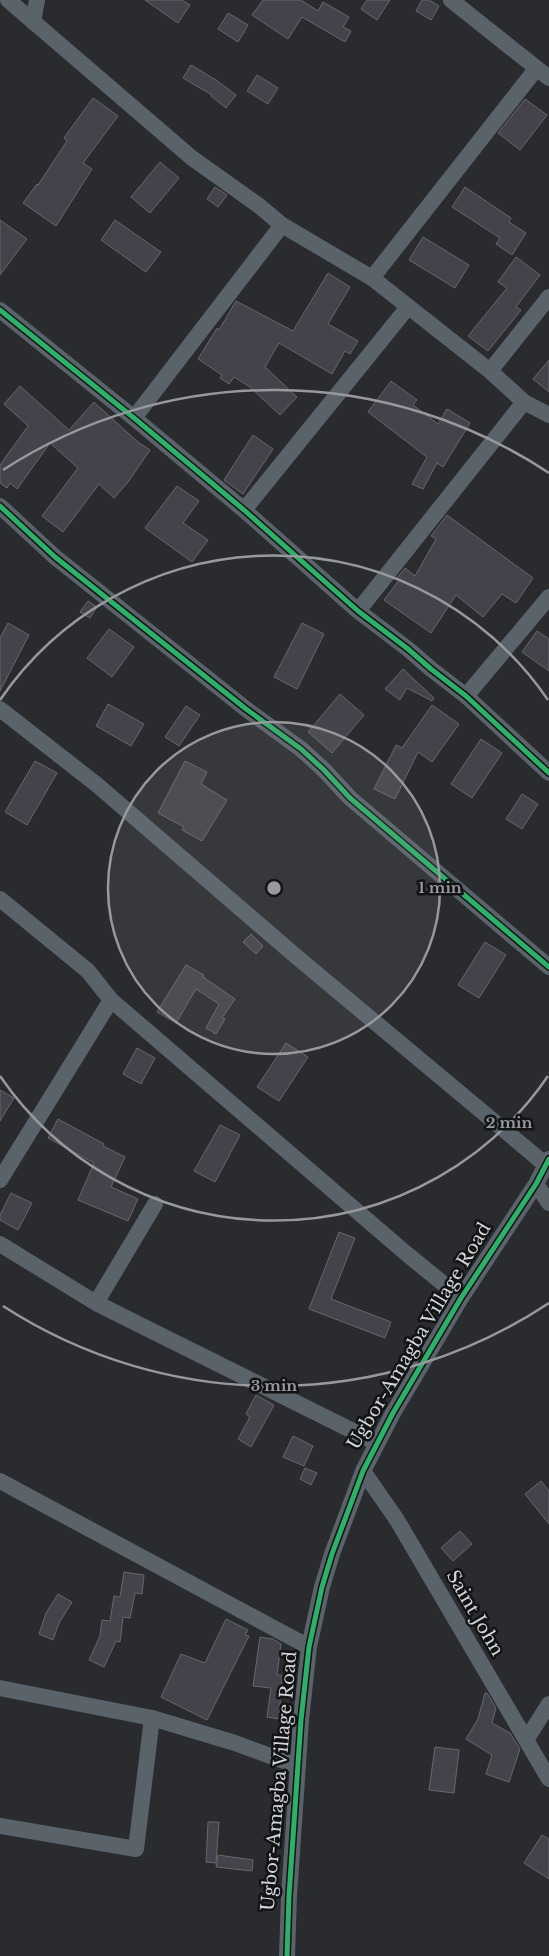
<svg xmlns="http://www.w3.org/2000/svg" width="549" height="1956" viewBox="0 0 549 1956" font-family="'Libre Baskerville',serif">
  <rect width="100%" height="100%" fill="#2a2b2e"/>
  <path fill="#44424a" stroke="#68686b" d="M145 0H182L190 5 178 23Z
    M263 0H301L318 11 323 2 349 17 343 27 351 31 345 42 302 17 288 39 252 15Z
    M367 0H390L377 20 361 9Z
    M422 0H429L439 6 431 20 416 11Z
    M228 13 248 25 238 42 218 29Z
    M191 65 216 80 236 95 226 108 211 96 212 95 183 78Z
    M257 75 278 88 268 104 247 91Z
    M93 98 118 116 83 163 92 169 56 226 23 203 37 184 38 185 67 141 64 138Z
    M525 99 547 115 520 150 498 133Z
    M160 162 179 178 150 213 131 197Z
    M215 187 227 195 218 207 207 199Z
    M465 187 511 218 509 222 526 233 512 255 496 244 500 238 452 207Z
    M0 220 27 239 0 275Z
    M115 220 161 252 146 272 101 240Z
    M423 237 469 265 455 288 409 260Z
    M516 257 540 275 516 307 521 310 488 351 468 336 507 288 498 282Z
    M328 273 350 287 328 324 358 341 350 354 345 351 332 374 279 343 265 367 297 397 280 415 250 387 234 377 229 384 220 378 222 375 198 359 217 328 219 330 236 301 293 331Z
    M549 360V392L533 379Z
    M391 381 417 400 413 405 438 424 447 409 470 423 443 467 437 463 423 489 412 484 427 457 368 412Z
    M20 386 69 430 94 402 139 443 150 450 128 482 114 498 99 484 63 532 42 516 78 468 50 443 17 489 10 483 7 488 0 483V465L28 426 4 404Z
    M253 435 273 449 243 494 224 480Z
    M177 486 199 501 183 523 208 540 192 562 145 528Z
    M447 515 533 578 516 603 502 594 483 617 456 595 431 633 384 600 399 580 397 578 405 568 415 576 436 539 431 536Z
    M88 601 97 607 90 618 80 612Z
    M8 623 29 635 0 691V638Z
    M302 623 324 634 297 689 274 677Z
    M109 629 134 647 112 677 87 658Z
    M537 631 549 639V671L522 652Z
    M403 669 434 698 432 701 407 688 400 700 385 689Z
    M340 694 364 715 332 753 308 732Z
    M108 704 144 724 131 746 96 726Z
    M432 705 459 724 432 762 418 752 395 799 374 789 396 745 402 748Z
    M186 706 200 715 179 746 165 737Z
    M481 739 502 753 472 798 451 784Z
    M35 761 57 773 27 825 5 812Z
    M185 761 207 772 201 784 227 800 202 841 182 830 184 827 158 813Z
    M522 794 538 804 522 829 506 819Z
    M251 934 263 946 256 954 243 942Z
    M485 942 506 955 479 998 458 985Z
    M186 965 204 975 203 977 235 999 222 1018 225 1019 216 1034 206 1028 219 1004 196 989 176 1023 157 1012Z
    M286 1043 308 1057 279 1101 257 1087Z
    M137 1048 155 1058 141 1084 123 1074Z
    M0 1090 14 1098 0 1121Z
    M58 1119 104 1144 103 1146 125 1157 111 1187 138 1199 128 1221 78 1200 94 1163 48 1138Z
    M220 1125 240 1135 215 1182 194 1171Z
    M11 1193 32 1203 18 1230 0 1220V1215Z
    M339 1232 355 1238 331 1299 391 1322 385 1338 309 1309Z
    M256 1395 274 1405 251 1447 238 1439 250 1417 246 1414Z
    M293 1436 313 1446 304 1466 283 1457Z
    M305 1468 317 1473 311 1485 300 1479Z
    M541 1481 549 1491V1524L525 1494Z
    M460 1531 472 1544 453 1561 441 1548Z
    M124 1572 144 1575 142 1594 135 1593 130 1618 123 1617 120 1642 116 1641 104 1667 89 1660 100 1636 102 1620 110 1621 114 1596 120 1597Z
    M58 1594 72 1602 59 1623 53 1640 39 1634 46 1613Z
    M226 1619 248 1630 245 1635 249 1636 207 1720 161 1697 181 1654 205 1663Z
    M260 1637 273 1639 281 1644 277 1675H282L279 1719 267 1717 271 1688 253 1686Z
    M485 1693H487L496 1708 492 1723 510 1733 520 1749 509 1782 486 1774 492 1755 466 1739 478 1719Z
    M435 1747 459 1750 454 1793 429 1790Z
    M208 1822H219L216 1863 206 1862Z
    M542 1835 549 1839V1879L524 1863Z
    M218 1855 253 1860 252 1871 216 1867Z"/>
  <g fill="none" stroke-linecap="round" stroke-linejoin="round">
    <path stroke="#5a626a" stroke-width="16" d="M8 0 192 158 258 205 282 225 372 278 490 371 524 402 549 415
      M451 0 549 78
      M33 22 37 0
      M372 278 536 69
      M0 310 134 418 244 510 358 611 408 649 431 669 466 696 549 773
      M490 371 549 297
      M134 418 282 225
      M0 506 55 557 246 709 301 749 324 770 350 798 549 967
      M244 510 408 307
      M358 611 524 402
      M466 696 549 597
      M0 709 96 784 298 958 546 1165
      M0 899 88 971 111 1000 408 1255 461 1298
      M0 1180 111 1000
      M536 1184 549 1203
      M0 1244 96 1303 377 1443
      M96 1303 155 1204
      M363 1471 397 1520 549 1779
      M0 1481 309 1647
      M0 1688 152 1718 235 1743 298 1766
      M526 1740 549 1704
      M0 1826 136 1849 152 1718
      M287 1956 289 1896 301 1720 309 1647 322 1587 332 1554 363 1471 393 1413 461 1298 536 1184 549 1159"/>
    <g stroke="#121315" stroke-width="8">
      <path id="cycleway" d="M0 310 134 418 244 510 358 611 408 649 431 669 466 696 549 773
        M0 506 55 557 246 709 301 749 324 770 350 798 549 967
        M287 1956 289 1896 301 1720 309 1647 322 1587 332 1554 363 1471 393 1413 461 1298 536 1184 549 1159"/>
    </g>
    <use href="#cycleway" stroke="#2db169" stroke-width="5"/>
  </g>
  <circle cx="274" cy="888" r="166" fill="#98999c" fill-opacity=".12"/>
  <g fill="none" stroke="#98999c" stroke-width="2.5">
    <circle cx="274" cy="888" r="166"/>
    <path d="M548 1076A332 332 0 0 1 0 1076M0 700A332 332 0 0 1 548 700"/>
    <path d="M549 1303A498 498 0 0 1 3 1306M3 470A498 498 0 0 1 549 473"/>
  </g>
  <g text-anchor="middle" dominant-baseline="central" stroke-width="5" stroke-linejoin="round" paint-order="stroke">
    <g font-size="18" fill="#d3d4d8" stroke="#121315">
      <text transform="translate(419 1336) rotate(-59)">Ugbor-Amagba Village Road</text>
      <text transform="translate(475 1613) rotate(60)">Saint John</text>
      <text transform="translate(279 1781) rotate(-85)">Ugbor-Amagba Village Road</text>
    </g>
  </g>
  <circle cx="274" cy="888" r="8" fill="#98999c" stroke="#121315" stroke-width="2.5"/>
  <g font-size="15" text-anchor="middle" font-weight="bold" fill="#98999c" stroke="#121315" stroke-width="5" stroke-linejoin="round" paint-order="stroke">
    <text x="440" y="893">1 min</text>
    <text x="509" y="1128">2 min</text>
    <text x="274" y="1391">3 min</text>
  </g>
</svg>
